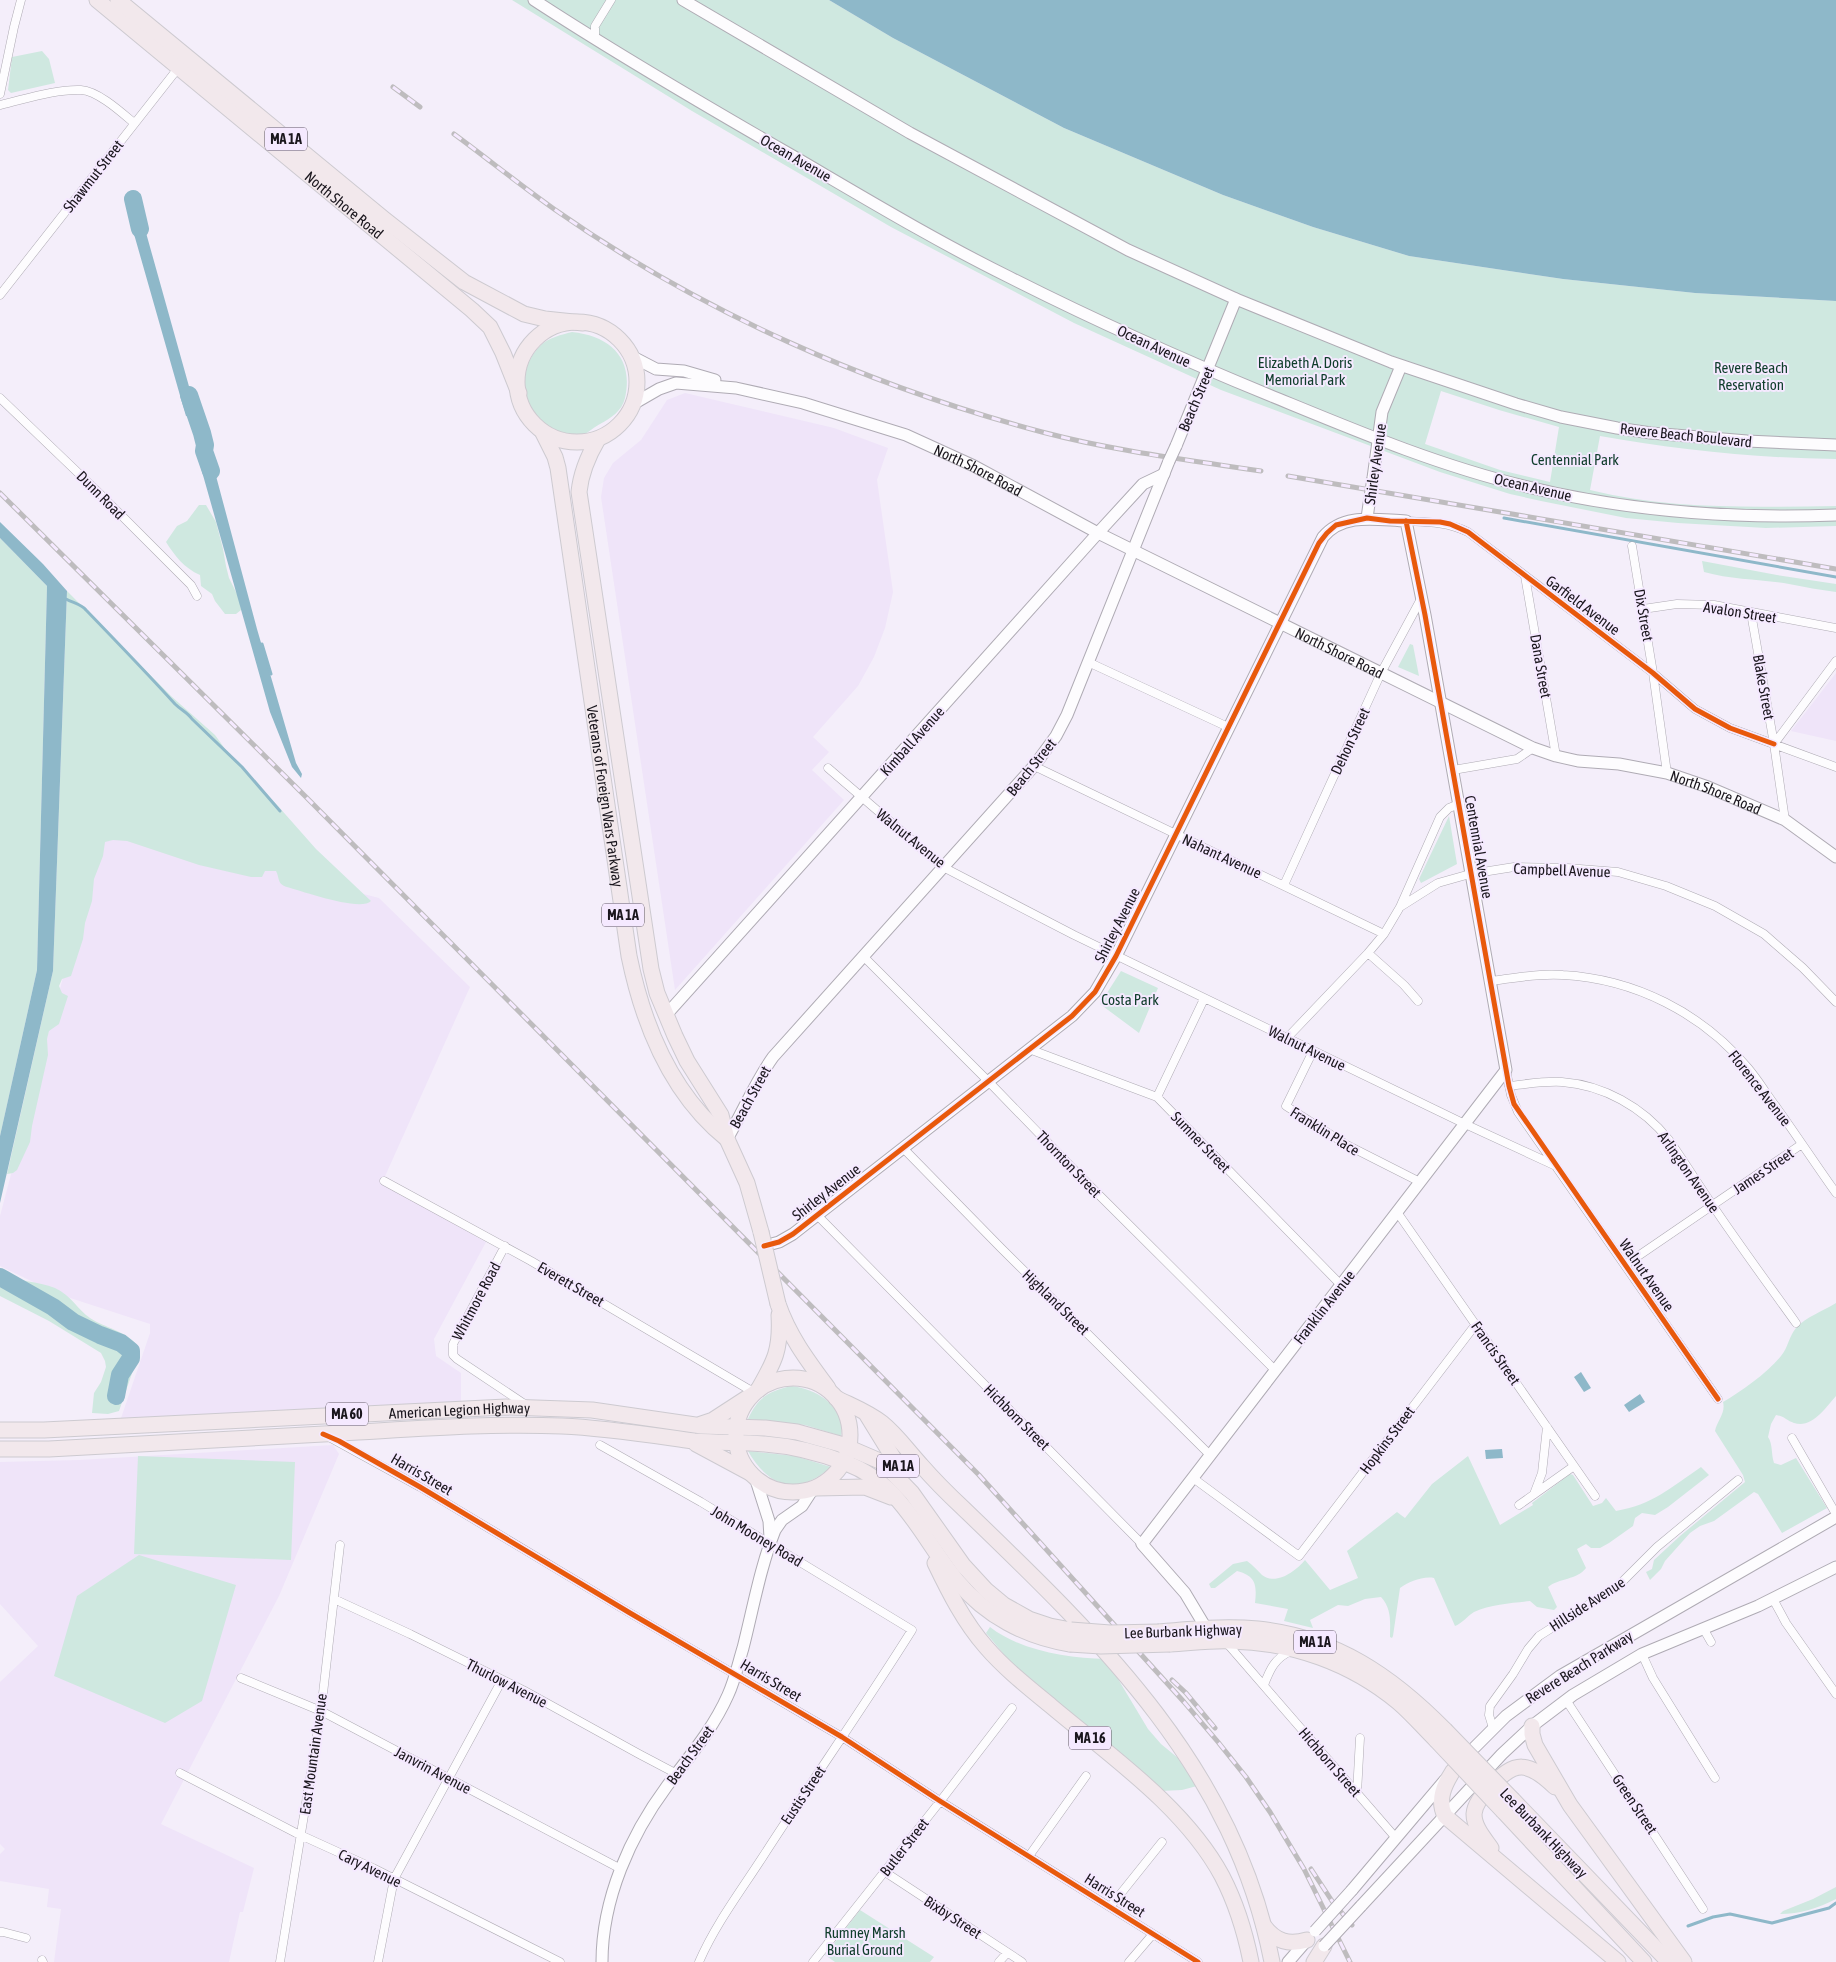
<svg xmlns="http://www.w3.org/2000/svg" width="1836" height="1962" viewBox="0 0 1836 1962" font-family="'Asap Condensed',sans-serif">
  <rect width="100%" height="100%" fill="#f4eefa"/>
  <path fill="#efe4f9" d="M685 393 834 428 888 448 877 480 893 592 885 628 874 657 858 686 813 737 829 752 812 770 844 800 675 990 601 497 604 478 613 463 641 440 667 400Z
    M1836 673V741L1791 731Z
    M103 826 379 898 470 987 382 1183 486 1242 434 1339 436 1356 461 1373V1403L278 1410 120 1421 150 1333V1324L58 1294 0 1266V1216Z
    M333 1445 339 1454 279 1596 161 1824 254 1868 243 1912H240L229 1962H54L61 1909 47 1907 49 1889 0 1881V1854L5 1849 0 1844V1682L38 1646 0 1604V1462L79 1460Z"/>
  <path fill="#cfe8e0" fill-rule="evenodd" d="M512 0H829L893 38 1064 128 1223 195 1313 227 1409 256 1563 279 1695 293 1836 301V459C1757 458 1677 450 1600 436L1590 490C1670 510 1754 507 1836 506V526L1766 528 1678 523 1626 518 1541 501 1510 494 1440 472 1221 390 1074 323 891 227 692 111ZM1441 391 1499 410 1559 427 1550 482 1500 470 1425 444Z
    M42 51 49 59 55 83 11 93 8 90 12 57Z
    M572 332C610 336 634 358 625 398 622 411 611 418 600 424 592 428 586 436 577 436 567 437 556 433 548 427 521 407 515 370 541 345 550 337 561 335 572 332Z
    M199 505H206L216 522 223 549 226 566 229 578 240 600 241 610 236 614H225L215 601 212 594 201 586 200 575C184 568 175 556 166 542L177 526 187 521Z
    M0 538 47 586 37 970 0 1136Z
    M1702 561 1777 575 1836 584V592C1820 590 1805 587 1789 584 1761 579 1732 580 1704 572Z
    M67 591 171 696 215 735 228 753 278 806 316 849 371 901C360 912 302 891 287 887 277 884 280 879 276 871H265L262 877H251L199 865 127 841 113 840 105 842 103 856 94 879 92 901 85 923 83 939 71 976 62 979 59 986 62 993 68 996 59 1024 49 1031 47 1039 48 1055 32 1126 30 1142 17 1170 13 1173 7 1174 53 971Z
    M1410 644 1413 645 1419 676 1398 667Z
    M1449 816 1457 864 1421 883 1419 879Z
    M1121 971 1158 988 1139 1033 1100 1004Z
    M0 1273C17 1282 38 1281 55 1288 71 1295 77 1309 90 1318 105 1328 126 1331 137 1345 140 1348 139 1351 138 1356L119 1411 108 1414 92 1413 94 1393 101 1382 106 1367 105 1361 101 1353 49 1321 0 1296Z
    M1836 1303V1396C1826 1407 1812 1429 1794 1423 1787 1421 1784 1416 1776 1415L1771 1424 1768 1437C1773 1444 1771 1454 1774 1463L1781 1465 1796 1458 1827 1508 1782 1533 1758 1494 1754 1492 1714 1521 1700 1526 1690 1533 1665 1561 1661 1569 1650 1580 1646 1572 1652 1569 1654 1560 1680 1536 1745 1482 1743 1475 1715 1431C1717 1421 1726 1413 1723 1402 1742 1391 1767 1373 1781 1356 1788 1348 1789 1336 1796 1328 1806 1317 1823 1311 1836 1303Z
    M792 1386C817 1389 846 1407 841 1436L805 1425 748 1419C758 1397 769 1391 792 1386Z
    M748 1451 795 1456 831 1467C798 1496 769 1488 748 1451Z
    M138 1456 295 1462 291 1560 134 1554Z
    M1468 1456 1500 1525 1533 1505 1532 1503 1570 1474 1573 1475 1593 1506 1602 1503 1606 1498 1616 1511C1654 1504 1670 1488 1701 1467L1709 1475 1668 1507 1655 1515 1642 1513 1635 1518 1633 1526 1609 1543 1600 1548H1591L1586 1544 1577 1549 1586 1568C1577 1580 1559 1578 1548 1587L1557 1607 1554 1610 1537 1607 1530 1601C1513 1603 1491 1604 1474 1612 1467 1616 1463 1623 1455 1626L1434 1578C1422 1576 1409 1582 1400 1588L1393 1636 1392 1638 1390 1637C1390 1622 1392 1609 1381 1597L1365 1599 1348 1606 1338 1605 1310 1620 1313 1628 1284 1621 1288 1609 1255 1603C1257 1585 1256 1576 1237 1571L1215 1588H1211L1209 1584 1233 1564 1247 1561C1253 1565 1257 1570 1262 1575 1276 1586 1296 1571 1305 1560L1330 1590 1358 1578 1347 1551 1397 1512 1405 1518 1432 1484Z
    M139 1555 236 1585 202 1701 165 1723 54 1676 77 1596Z
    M990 1627C1021 1651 1067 1658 1106 1659L1148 1729 1161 1744 1178 1758 1197 1786 1182 1790 1161 1791 1110 1745 1011 1663 986 1633Z
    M1836 1887V1899C1818 1908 1800 1914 1780 1914L1783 1911 1813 1899Z
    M860 1910 934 1957 930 1962H835L825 1955Z"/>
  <path fill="#8eb8c9" d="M829 0H1836V301L1695 293 1563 279 1409 256 1313 227 1223 195 1064 128 893 38Z
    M133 207 137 209 143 222 197 415 195 417 186 416 183 406 128 213 129 208Z
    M202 447 206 450 216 476 257 629 296 763 302 774 301 778 292 767 270 712 197 454 196 451Z
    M0 522 43 564 67 591 53 971 0 1203V1136L37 970 47 586 0 538Z
    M1581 1372 1591 1388 1584 1392 1574 1377Z
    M1640 1394 1645 1402 1629 1412 1624 1405Z
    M1502 1449 1503 1458 1486 1459 1485 1450Z"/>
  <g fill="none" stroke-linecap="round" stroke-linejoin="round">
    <path stroke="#8eb8c9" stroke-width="3" d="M1504 518 1836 577
      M66 599C73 603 81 604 86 610 116 641 146 672 175 704 181 710 187 712 192 719L242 767 280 811
      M262 644 271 674
      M1688 1926 1713 1917 1730 1914 1772 1923 1829 1908 1836 1903"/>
    <path stroke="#8eb8c9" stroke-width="18" d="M133 199 140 229
      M189 395 202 433 205 445 204 451 211 471
      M0 1277 53 1307 73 1322 100 1335 121 1343 131 1351V1358L120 1375 116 1396"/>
    <g stroke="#afabb4" stroke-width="9">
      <path id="street" d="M595 39V26L611 0
        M0 94 14 27 21 0
        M0 105C26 99 55 89 81 90 98 91 121 112 134 123
        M0 295 179 67
        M0 398 97 491 191 585 197 596
        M1406 521C1428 522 1448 522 1468 532L1653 673 1695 709 1730 728 1836 767
        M1632 546 1653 673 1667 773
        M1525 576 1556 756
        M1643 609 1677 604 1714 605 1836 628
        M1751 613 1774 744 1785 820
        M1088 662 1228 727
        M1774 744 1836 661
        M1034 766 1384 934
        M828 768 943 867 1074 935 1465 1124 1556 1166
        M1453 770 1517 759 1533 748
        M1284 885 1381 673 1421 599
        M1400 907 1440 817 1449 808 1459 804
        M1368 953 1404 985 1418 1001
        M863 956 988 1081 1086 1182 1275 1370
        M1491 981C1514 978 1539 973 1563 975 1635 979 1702 1013 1748 1068 1759 1081 1767 1095 1777 1108 1797 1136 1816 1165 1836 1193
        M1287 1038 1368 953 1384 934 1400 907 1438 883 1470 874 1514 867 1567 868 1618 872 1666 886 1715 906 1764 934 1803 968 1836 1002
        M1029 1049 1157 1097 1341 1285
        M1313 1051 1286 1106 1347 1145 1420 1182
        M1506 1070 1511 1095 1518 1112 1718 1399
        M1509 1086C1526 1084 1544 1081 1562 1082 1603 1085 1643 1107 1669 1140 1684 1161 1698 1184 1713 1206 1740 1246 1768 1284 1796 1323
        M1157 1097 1204 999
        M903 1148 1001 1248 1210 1455
        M384 1181 531 1261 755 1393
        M1397 1212 1595 1496
        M817 1215 1142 1544
        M505 1246 453 1344V1355L457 1359 526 1405
        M1625 1265 1802 1144
        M329 1437 420 1487 630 1613 842 1737 940 1801 1198 1962
        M1792 1438 1836 1514
        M600 1445 701 1502 912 1630C863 1708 811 1782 762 1858 740 1892 715 1925 699 1962
        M1193 1478 1299 1556 1476 1324
        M1534 1494 1542 1473 1547 1427
        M1519 1505 1574 1466
        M334 1599 410 1634 523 1690 639 1754 677 1774
        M1773 1599 1786 1623 1836 1694
        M1703 1628 1711 1642
        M1225 1641 1396 1838
        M1642 1654 1653 1678 1715 1778
        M241 1678 321 1711 621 1869
        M1264 1685C1270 1669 1275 1658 1291 1651
        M1566 1700 1703 1909
        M1493 1728 1489 1715 1490 1706 1513 1674 1528 1649 1539 1636 1618 1586 1657 1547 1738 1480
        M180 1773 296 1833 373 1868 560 1962
        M1357 1793 1360 1738
        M1029 1856 1086 1776
        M885 1872 1022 1962
        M1110 1907 1162 1842
        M0 1932H3L26 1938
        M42 1960 43 1962
        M280 1962 321 1711 340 1545
        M378 1962 394 1879 502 1680
        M813 1962 942 1799 1012 1708
        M999 1962 1007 1953
        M1129 1962 1153 1934"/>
    </g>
    <g stroke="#afabb4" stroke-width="13">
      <g id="secondary">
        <path d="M534 0C618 55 704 105 791 155 863 197 934 240 1009 277 1094 320 1181 359 1269 395 1352 429 1436 465 1524 486 1626 511 1732 519 1836 515"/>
        <path d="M683 0 910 133 1128 250 1236 299 1391 362 1516 404 1561 417 1617 428 1651 433 1747 441 1836 445"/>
        <path d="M631 356 656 369 684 371 715 380"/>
        <path id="s1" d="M633 404 659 389 676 383 736 388 803 403 906 435 974 466 1098 533 1533 748 1556 756 1578 761 1619 764 1667 773 1708 787 1785 820 1836 857"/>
        <path d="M1176 446 1236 299"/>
        <path d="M1373 478 1382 412 1401 366"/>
        <path d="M1367 518 1370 497"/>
        <path d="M666 1015 1098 533 1143 484 1164 474"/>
        <path d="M727 1139C743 1112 755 1082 773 1057L1034 766 1056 736 1067 715 1169 461"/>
        <path d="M764 1246 779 1242 793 1234 1072 1016 1095 992 1116 956 1323 537C1344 512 1377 520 1406 521L1425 615 1506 1070 1142 1544 1185 1593 1206 1628"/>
        <path d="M755 1477 769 1521 770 1538"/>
        <path d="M1464 1758 1506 1716 1560 1676 1836 1517"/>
        <path d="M1352 1890 1445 1780"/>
        <path d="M1361 1906 1502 1754 1532 1726 1573 1695 1642 1654 1758 1606 1836 1567"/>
        <path d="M602 1962C602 1899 630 1836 667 1786 689 1757 713 1729 728 1695 735 1680 738 1664 743 1648 753 1609 760 1568 775 1530L782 1520 802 1506 813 1489"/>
        <path d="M1288 1962 1308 1939"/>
      </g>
    </g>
    <g stroke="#cdcad0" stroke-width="17">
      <g id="highway">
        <path id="s2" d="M97 0 472 310 490 327 503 353 519 393"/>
        <path d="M118 0 384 219 464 282 524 314 545 319 583 323"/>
        <circle cx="577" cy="382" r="60"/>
        <path id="s3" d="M542 431 555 457 558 468 629 956C643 1024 671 1094 727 1139"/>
        <path d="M598 439C588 456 581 472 579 492L651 969 657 993 675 1036 687 1061 721 1115 727 1139 747 1183 761 1232"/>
        <path d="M778 1304C789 1336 808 1361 828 1388"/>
        <circle cx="793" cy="1435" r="57"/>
        <path d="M758 1390C775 1361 781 1349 779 1315"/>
        <path d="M836 1398C852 1406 868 1412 882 1423 897 1435 908 1451 921 1465 934 1480 948 1494 963 1508 1100 1640 1234 1767 1272 1962"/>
        <path d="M867 1415 902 1472"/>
        <path d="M701 1424 713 1420 750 1396"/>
        <path id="s4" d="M0 1430H44L506 1407 592 1410 702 1426 765 1428 797 1432 840 1444 882 1462 912 1493 963 1565 986 1590 1004 1605 1029 1619 1050 1626 1071 1630"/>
        <path d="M696 1444 750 1473"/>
        <path d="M0 1449H49C147 1443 244 1439 342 1433 415 1429 489 1423 562 1426 607 1428 650 1435 694 1441 718 1443 742 1442 765 1444 793 1446 820 1453 846 1463 902 1484 921 1537 957 1581 986 1616 1026 1637 1070 1644"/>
        <path d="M816 1488 865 1487 891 1497"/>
        <path d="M935 1563C949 1592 964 1622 986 1647 1005 1669 1028 1687 1051 1706 1109 1755 1185 1807 1222 1876 1236 1903 1245 1932 1251 1962"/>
        <path d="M1159 1632C1192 1629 1225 1626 1258 1629 1335 1637 1392 1676 1445 1730"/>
        <path d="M1170 1644C1190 1643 1211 1640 1231 1641 1292 1642 1351 1663 1398 1702 1411 1713 1423 1727 1436 1740"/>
        <path d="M1532 1726V1734L1535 1745 1570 1805 1684 1962"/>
        <path d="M1453 1771C1444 1785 1437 1800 1445 1816L1618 1962"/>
        <path d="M1513 1800 1669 1962"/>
        <path d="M1503 1811 1644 1962"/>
        <path d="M1491 1848C1484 1838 1474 1827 1474 1814 1475 1803 1483 1795 1490 1787 1515 1760 1528 1761 1555 1787"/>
        <path d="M1264 1926C1276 1942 1289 1945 1307 1940"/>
        <path d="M1314 1962 1324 1946"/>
      </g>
    </g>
    <use href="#street" stroke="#fdfcfe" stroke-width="8"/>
    <use href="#secondary" stroke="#fdfcfe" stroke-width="11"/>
    <use href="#highway" stroke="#f2e8ec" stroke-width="15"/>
    <g stroke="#bebcbe" stroke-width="5">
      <path id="rail" d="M393 87 420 107
        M454 134C488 159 520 185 554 209 701 312 869 386 1042 432 1114 451 1188 460 1261 471
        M1288 476 1836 569
        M0 493 306 797 979 1475 1184 1702 1218 1742 1246 1777 1270 1812 1304 1869 1350 1962
        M1172 1680 1186 1693 1215 1728
        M1311 1869 1332 1901 1352 1925"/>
    </g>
    <use href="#rail" stroke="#f5e9ff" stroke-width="3" stroke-dasharray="9" stroke-linecap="butt"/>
    <g stroke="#afabb4" stroke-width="13" stroke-linecap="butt">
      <path id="secondary-bridge" d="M1169 461 1176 446
        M1370 497 1373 478
        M1315 1931 1352 1890
        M1324 1946 1361 1906"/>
    </g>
    <g stroke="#cdcad0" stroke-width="17" stroke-linecap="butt">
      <path id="highway-bridge" d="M761 1232 778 1304
        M1071 1630 1110 1633 1159 1632
        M1070 1644 1101 1646 1170 1644
        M1445 1730 1513 1800
        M1436 1740 1503 1811"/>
    </g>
    <use href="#secondary-bridge" stroke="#fdfcfe" stroke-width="11"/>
    <use href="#highway-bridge" stroke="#f2e8ec" stroke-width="15"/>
    <g stroke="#f5e9ff" stroke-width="8">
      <path id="cycleway" d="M1406 521 1425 615 1509 1086 1514 1104 1718 1399
        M764 1246 779 1242 793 1234 1072 1016 1095 992 1116 956 1319 543 1327 533 1336 525 1367 518 1390 521 1440 522 1450 524 1468 532 1653 673 1695 709 1730 728 1774 744
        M323 1434 339 1441 420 1487 630 1613 842 1737 940 1801 1198 1962"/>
    </g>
    <use href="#cycleway" stroke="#e8590c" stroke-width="5"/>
  </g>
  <g text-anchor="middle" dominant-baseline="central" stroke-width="4" stroke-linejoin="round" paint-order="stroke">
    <g fill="#f5e9ff" stroke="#5c5561" stroke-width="1">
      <rect x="265" y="127.5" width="42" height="23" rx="4"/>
      <rect x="602" y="903.5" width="42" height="23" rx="4"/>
      <rect x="326" y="1402.5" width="42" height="23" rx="4"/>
      <rect x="877" y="1454.5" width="42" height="23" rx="4"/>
      <rect x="1294" y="1630.5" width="42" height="23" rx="4"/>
      <rect x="1069" y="1726.5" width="42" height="23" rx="4"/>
    </g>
    <g font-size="14" font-weight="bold" fill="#1a161d">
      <text x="286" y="139">MA 1A</text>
      <text x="623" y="915">MA 1A</text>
      <text x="347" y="1414">MA 60</text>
      <text x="898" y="1466">MA 1A</text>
      <text x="1315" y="1642">MA 1A</text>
      <text x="1090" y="1738">MA 16</text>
    </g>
    <g font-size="15" fill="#1a161d" stroke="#f5e9ff">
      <text transform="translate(796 158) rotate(30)">Ocean Avenue</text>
      <text transform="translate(93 176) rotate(-52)">Shawmut Street</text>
      <text stroke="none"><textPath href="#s2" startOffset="321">North Shore Road</textPath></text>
      <text transform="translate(1154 346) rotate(25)">Ocean Avenue</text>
      <text transform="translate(1196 399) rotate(-67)">Beach Street</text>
      <text transform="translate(1686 435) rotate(6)">Revere Beach Boulevard</text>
      <text transform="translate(1375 464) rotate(-82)">Shirley Avenue</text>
      <text stroke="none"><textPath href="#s1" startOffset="365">North Shore Road</textPath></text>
      <text transform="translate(1533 487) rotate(13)">Ocean Avenue</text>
      <text transform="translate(101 495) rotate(45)">Dunn Road</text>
      <text transform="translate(1583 605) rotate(37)">Garfield Avenue</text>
      <text transform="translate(1740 612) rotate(9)">Avalon Street</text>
      <text transform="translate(1644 615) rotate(80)">Dix Street</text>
      <text stroke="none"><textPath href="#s1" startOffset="770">North Shore Road</textPath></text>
      <text transform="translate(1541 666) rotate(80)">Dana Street</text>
      <text transform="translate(1764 687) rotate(80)">Blake Street</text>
      <text transform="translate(912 741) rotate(-48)">Kimball Avenue</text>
      <text transform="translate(1350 741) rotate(-65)">Dehon Street</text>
      <text transform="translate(1031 767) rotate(-51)">Beach Street</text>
      <text stroke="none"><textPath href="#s1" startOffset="1175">North Shore Road</textPath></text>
      <text stroke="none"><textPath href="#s3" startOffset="372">Veterans of Foreign Wars Parkway</textPath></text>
      <text transform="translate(911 838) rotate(39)">Walnut Avenue</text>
      <text transform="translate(1479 847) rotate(80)">Centennial Avenue</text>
      <text transform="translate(1222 856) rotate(25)">Nahant Avenue</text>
      <text transform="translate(1562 870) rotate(2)">Campbell Avenue</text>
      <text transform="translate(1117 925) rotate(-63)">Shirley Avenue</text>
      <text transform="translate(1307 1048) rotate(26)">Walnut Avenue</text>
      <text transform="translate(1760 1088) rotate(52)">Florence Avenue</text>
      <text transform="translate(750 1097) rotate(-61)">Beach Street</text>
      <text transform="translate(1325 1131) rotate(32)">Franklin Place</text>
      <text transform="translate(1201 1142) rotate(46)">Sumner Street</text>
      <text transform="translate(1069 1164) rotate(46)">Thornton Street</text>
      <text transform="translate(1763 1171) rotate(-34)">James Street</text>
      <text transform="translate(1689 1172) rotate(55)">Arlington Avenue</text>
      <text transform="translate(826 1192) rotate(-38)">Shirley Avenue</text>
      <text transform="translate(1647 1275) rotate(55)">Walnut Avenue</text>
      <text transform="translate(571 1284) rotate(30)">Everett Street</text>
      <text transform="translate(476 1301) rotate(-62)">Whitmore Road</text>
      <text transform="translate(1056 1302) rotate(44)">Highland Street</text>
      <text transform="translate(1324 1307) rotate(-52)">Franklin Avenue</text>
      <text transform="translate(1496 1353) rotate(55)">Francis Street</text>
      <text stroke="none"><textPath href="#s4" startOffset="460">American Legion Highway</textPath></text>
      <text transform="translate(1017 1417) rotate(45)">Hichborn Street</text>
      <text transform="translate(1387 1440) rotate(-53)">Hopkins Street</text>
      <text transform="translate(422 1474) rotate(30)">Harris Street</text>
      <text transform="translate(757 1536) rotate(31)">John Mooney Road</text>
      <text transform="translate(1587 1604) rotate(-33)">Hillside Avenue</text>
      <text transform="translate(1183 1631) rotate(-2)">Lee Burbank Highway</text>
      <text transform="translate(1579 1667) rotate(-32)">Revere Beach Parkway</text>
      <text transform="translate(771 1680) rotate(31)">Harris Street</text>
      <text transform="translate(507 1683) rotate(27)">Thurlow Avenue</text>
      <text transform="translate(313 1754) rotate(-82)">East Mountain Avenue</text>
      <text transform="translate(690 1755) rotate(-54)">Beach Street</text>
      <text transform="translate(1330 1762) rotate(49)">Hichborn Street</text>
      <text transform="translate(433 1770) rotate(28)">Janvrin Avenue</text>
      <text transform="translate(803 1795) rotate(-56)">Eustis Street</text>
      <text transform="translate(1635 1804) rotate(56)">Green Street</text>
      <text transform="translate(1544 1833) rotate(46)">Lee Burbank Highway</text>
      <text transform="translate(904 1847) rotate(-52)">Butler Street</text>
      <text transform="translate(370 1868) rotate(26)">Cary Avenue</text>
      <text transform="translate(1115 1895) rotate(32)">Harris Street</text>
      <text transform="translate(953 1917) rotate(33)">Bixby Street</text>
    </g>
    <g font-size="15" fill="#0f3d2b" stroke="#f5e9ff">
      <text x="1305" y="362">Elizabeth A. Doris<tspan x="1305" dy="17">Memorial Park</tspan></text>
      <text x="1751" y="367">Revere Beach<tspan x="1751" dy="17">Reservation</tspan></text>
      <text x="1575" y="459">Centennial Park</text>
      <text x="1130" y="999">Costa Park</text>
      <text x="865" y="1932">Rumney Marsh<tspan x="865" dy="17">Burial Ground</tspan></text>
    </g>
  </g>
</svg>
